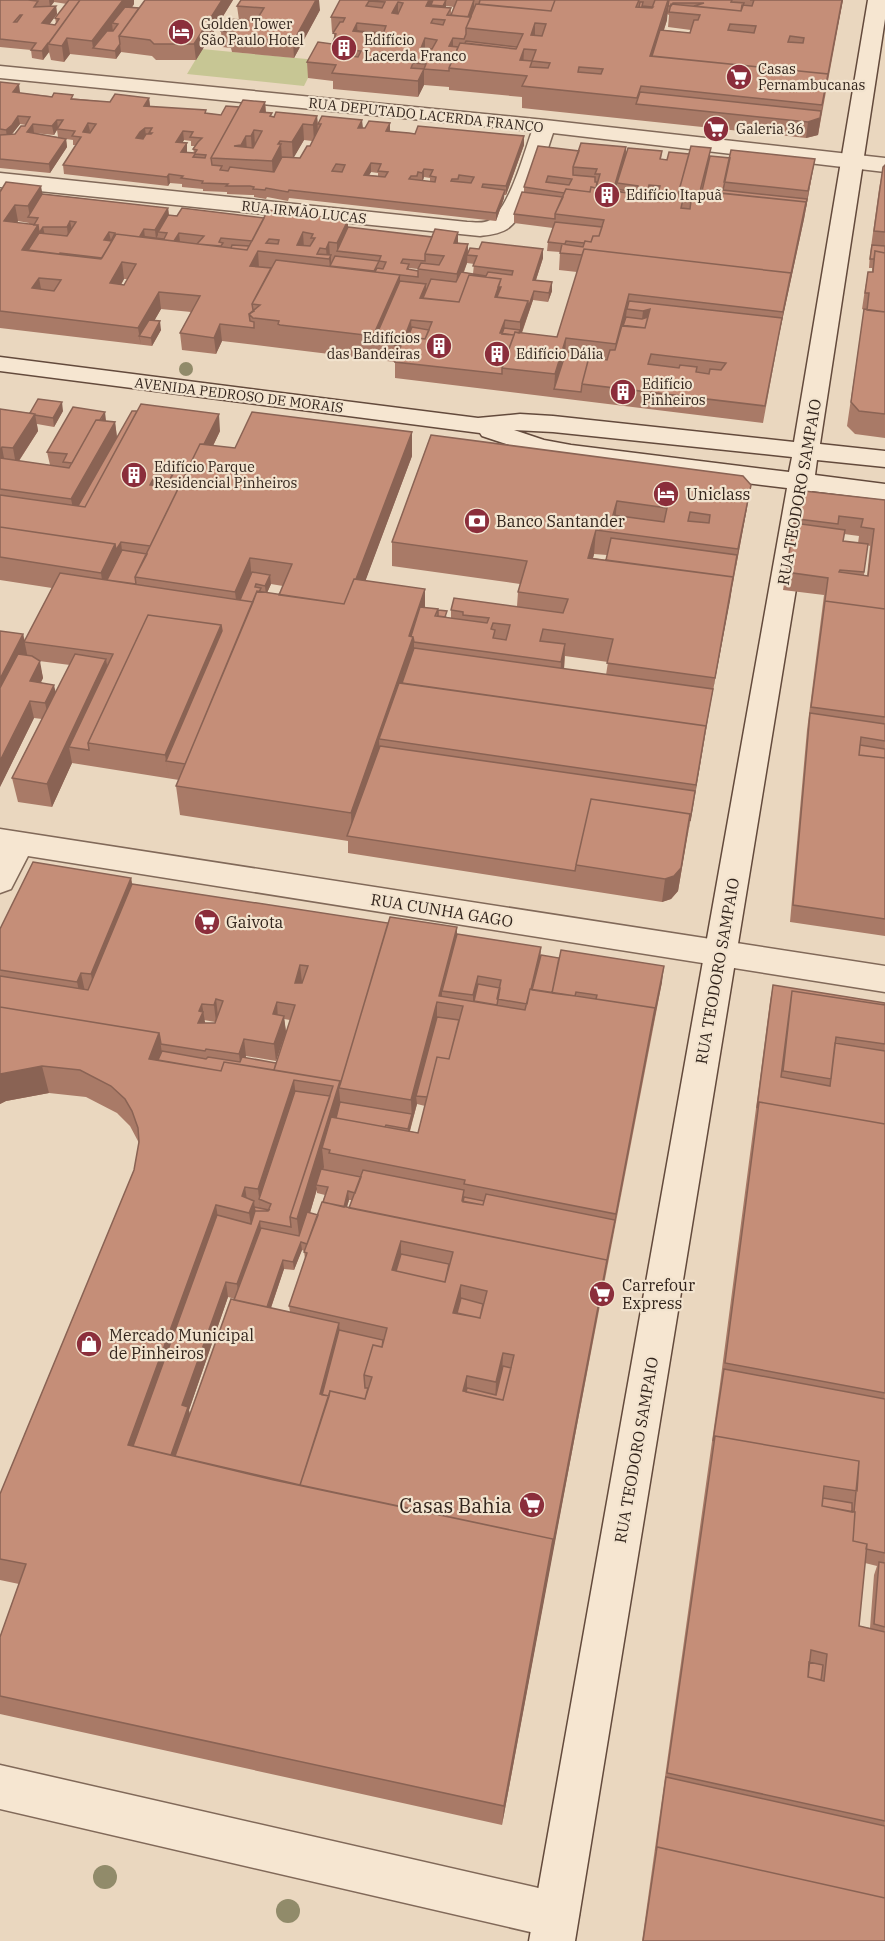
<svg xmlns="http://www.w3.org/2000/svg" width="885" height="1941" viewBox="0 0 885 1941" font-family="'IBM Plex Serif',serif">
  <rect width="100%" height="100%" fill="#ead7bf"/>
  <path fill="#c7c694" d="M202 49 317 60 304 86 187 74Z"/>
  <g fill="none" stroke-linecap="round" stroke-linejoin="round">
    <g stroke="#816959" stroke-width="3">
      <path id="street" d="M0 66 545 120 885 158V172L553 133C544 159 530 213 507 229 499 234 488 235 480 236L0 187V173L467 222C474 222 484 224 490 220 510 207 524 153 532 131L0 78Z
        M0 829 885 966V992L28 856 11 889 0 893Z
        M0 1765 556 1892 572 1899 579 1915 572 1931 556 1938 0 1809Z"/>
    </g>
    <g stroke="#634a3c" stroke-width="3">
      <path id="secondary" d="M868 0H885V19L820 444 885 451V467L817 460 815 475 885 484V500L812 491 575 1941H529L787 488 571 461 530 452 482 436 480 433 0 371V357L478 418 520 414 553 416 794 442ZM514 430 553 432 792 457 789 472 571 445 544 440Z"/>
    </g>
    <use href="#street" fill="#f6e6d1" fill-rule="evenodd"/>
    <use href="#secondary" fill="#f6e6d1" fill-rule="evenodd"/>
  </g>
  <g fill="#918b6a">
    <circle cx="186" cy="369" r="7"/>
    <circle cx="105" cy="1877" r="12"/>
    <circle cx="288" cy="1911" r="12"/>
  </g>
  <path fill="#a97a67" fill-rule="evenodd" d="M0 0H134V4L132 8H139L233 0 196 60H156L152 56 121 52 116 59 70 54 64 62 51 60 49 52 43 60 32 58 31 50 0 47ZM54 2 67 4 55 18 56 23 55 25 49 24 57 14 56 6H51Z
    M369 0H843L818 135 806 138 522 108V97L449 90V87L424 85 418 97 333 89V81L308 78 307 62 332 44 334 39V33L332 32 331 17ZM446 6 454 7 451 15V8H446ZM667 14 669 15 668 27 691 30 690 33 664 30 667 20Z
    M237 6 320 10 294 58 232 52 231 48 222 47 221 31 239 20Z
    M0 82 20 92V93L110 102 149 98 150 107 206 110V113L221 115 239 107 265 102 266 112 272 116H317L318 124 524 145 506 195H504V198L496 221 289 198 288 201 267 197 266 199 254 197V195H250L227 194V192L203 191V189L182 187V184L170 183 168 186 64 174 63 165 76 145H73V140L66 139 67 147 50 173 0 168ZM20 124 26 125 15 134H12ZM57 130 58 137 34 133 54 135ZM184 140 191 141V146H195L193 149 194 153 187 152 182 143ZM304 140 312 141 310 146 300 158H293ZM371 172 378 173V176L369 175ZM424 177 430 178V181H423Z
    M626 147V155L662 151 661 159 667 160 710 156 730 158 815 159 804 219 779 335 763 423 395 378V362L280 348 222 341 216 354 182 350 180 333 191 312 161 309 154 321 161 330 152 346 0 328V189L168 208 169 215 348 227 468 244V252L543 258 536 280 552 282V291L548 302 533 300 522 333 557 337 577 272 559 270 560 252 547 251 548 242 553 228 514 223V214L524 193V187L579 151ZM649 194H658L657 196 648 195ZM18 221 29 223V224L17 223ZM467 263 474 264 473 274 464 272ZM409 268 418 269V271L409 270ZM124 279H127L124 285H121Z
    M885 165V438L855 434 847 426 864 310 862 309 865 289 868 272H872V268H869L870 254 879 189 883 167Z
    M0 409 30 413 63 411 54 427 37 424 38 431 19 461 50 465 47 452 106 421 115 422 117 437 220 431 213 446 235 448 412 432V456L365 581 425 589V608L438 610 447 617 451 618V610L517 606 518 592 520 584 392 566V542L431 435 747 508 711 701 678 891 671 899 662 902 348 853V841L180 815 176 786 179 780 72 763 52 807 18 802 12 778 42 719 34 718 0 787 23 634 25 641 52 588 0 580ZM594 554 607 555 606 560 593 558ZM271 584 283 586 279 595 267 593ZM565 656 608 662 606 675 564 669ZM39 661 70 665 56 693 41 682 43 678Z
    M804 491 885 500V936L790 922 807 730 824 595 783 590 794 523 797 524ZM844 534 859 536 858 543 843 541ZM867 545 870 546 867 576 864 575Z
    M131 878 132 884 457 934 541 955 662 982 551 1561 502 1825 0 1714V1637L19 1584 0 1580V1494L134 1170 139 1143 130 1126 117 1113 86 1097 49 1093 6 1101 0 1104V929ZM284 1019 290 1020 276 1063 245 1058 246 1056 276 1061 286 1032ZM204 1020 215 1022V1023H205ZM417 1104 425 1106 418 1133 410 1131ZM317 1189V1193L325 1195 318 1215 310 1213ZM349 1200H352L349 1208 347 1207ZM302 1250 304 1251 305 1259 289 1306 290 1312 271 1308 284 1269 294 1270ZM228 1297 235 1299 190 1415 189 1410Z
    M773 985 885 1003V1941H642L720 1384 770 1001ZM865 1563 877 1566 874 1575 870 1628 859 1626Z"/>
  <path fill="#8a6354" d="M49 0H54V2L50 7Z
    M123 0H134V4L118 25V24L112 23 113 32 93 48 92 41Z
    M222 0H233L196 60 194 44Z
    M316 0H319L320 10 294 58 293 42Z
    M429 0H433L431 5V13L426 6Z
    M446 0V6L443 14V6Z
    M474 0V7L468 26V17Z
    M669 0 667 20 653 63 650 56Z
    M842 0H843L824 96Z
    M398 2V18L392 13Z
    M56 6 57 14 44 32 42 23Z
    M357 23 358 39 353 31Z
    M535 23V45L531 35Z
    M67 38 70 54 64 62 62 46Z
    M425 38V54L421 48Z
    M453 38V53L449 46Z
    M48 43 49 52 43 60 42 51Z
    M120 44 121 52 116 59 115 51Z
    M524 49 523 71 520 61Z
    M424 69V85L418 97V81Z
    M828 74 818 135 806 138 808 122 820 118Z
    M19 84 20 92 14 101 13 92Z
    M149 98 150 106 145 115 144 106Z
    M265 102 266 118 260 112Z
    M18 116 20 124 13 133 7 138 6 130Z
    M317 116 318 133 314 141 313 125Z
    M57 120 58 128 54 135 52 126Z
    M362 120 363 128H358Z
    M88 123 90 131 84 141 83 132Z
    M390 123V131H386Z
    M33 124 34 133 27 132Z
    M303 124 304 140 293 159 292 142Z
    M145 128 146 136 137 147 136 138 140 132Z
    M254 130 255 146 252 153 251 136Z
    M183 131 184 140 177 151 176 142Z
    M246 136 247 152 234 146Z
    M524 136V145L506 195V186Z
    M66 139 67 147 50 173 49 164Z
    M280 141V147L281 144 282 160 273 178 272 161Z
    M187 143V152L182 160 181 152Z
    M626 147 625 163 617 183V192L613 191Z
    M815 159 804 219 779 335 763 423 783 312 805 209Z
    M371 163V172L364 184V175Z
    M424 169V177L422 182V173Z
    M169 174 170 183 168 186 167 177Z
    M41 186 44 202 30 217 28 206Z
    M505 190 504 198 496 221V213Z
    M15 205 18 221 7 238 4 221Z
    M168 208 169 217 158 232V235L156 239 155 230Z
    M348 220V236L337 251V243Z
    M70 221 72 230 68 236 67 227Z
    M38 225 43 227 45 236 23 258 22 250Z
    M144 229 145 238 140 236Z
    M109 232 111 241 104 240Z
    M303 232 304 249 297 245Z
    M458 232V249L454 243Z
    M179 233 180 242 169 248Z
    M329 242 330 257 331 255V267H330L329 259H327L326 249Z
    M468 244 467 263 456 291 457 274Z
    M543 249V258L533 289V280Z
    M258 251 259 268 250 266Z
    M122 262 124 279 112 300 110 283Z
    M400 275V298L373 343V336Z
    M39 278 42 294 32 288Z
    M501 279 500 296 497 305 495 297Z
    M552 282V291L548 302 549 293Z
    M426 284V300L420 298Z
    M534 291 533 300 509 369 520 330V322L528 301Z
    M159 292 161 309 145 337 139 336 141 345 138 328Z
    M629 294 625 324 614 367 616 344Z
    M650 309 649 325 641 328 643 311Z
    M411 320 412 336H405Z
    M505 320 504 337 500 333Z
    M160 321 161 330 152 346 151 338Z
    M220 324 222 341 216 354 214 338Z
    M566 338 565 361 554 389 555 374Z
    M62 402 63 411 54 427 53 418Z
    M105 412 107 429 77 464Z
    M35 414 38 431 16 465 13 448Z
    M219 414 220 431 149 580 154 547Z
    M115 422 118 446 74 513 71 499Z
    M412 432V456L346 633 344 609Z
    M2 447 5 464 0 462V450Z
    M161 464 163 481 157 494 150 485Z
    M751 485 747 508 735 572 738 549Z
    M617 501 615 525 613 515Z
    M596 530 594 554 587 581 588 558Z
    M121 542 123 559 103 587 101 573 115 544Z
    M737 555 730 601 711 701 715 678Z
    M250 558 252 582 237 607 235 592Z
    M270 575 271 584 266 595 265 586Z
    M425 589V617L414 642V665L379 739 380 762 352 837 351 813Z
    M221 625 224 649 166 761 169 778 165 755Z
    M23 634 28 659 0 713V679Z
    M565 644 564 668 560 685 561 662Z
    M106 659 110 683 69 747 72 763 52 807 47 784Z
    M40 661 43 678 33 698 30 681Z
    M54 685 58 702 49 720 45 703Z
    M713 689 710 706 693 808 696 785Z
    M30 701 34 718 0 787V761Z
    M695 791 693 808 687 838 690 821Z
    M690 814 687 838 678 891 671 899 662 902 665 879Z
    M131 878 135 901 95 997 91 974Z
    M457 927V951L442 991V1003L439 996Z
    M541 947 540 963 528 1004Z
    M300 965 302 982 297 999 295 983Z
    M664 966 662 982 652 1031 654 1015Z
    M81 973 86 996 82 1005 77 982Z
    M478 976 477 993 473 1003V995Z
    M216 999 218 1016 216 1022 214 1005Z
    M277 1002 278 1019 273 1014Z
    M437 1002V1025L416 1096 417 1104 412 1122 411 1100Z
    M202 1004 206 1028 198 1023 199 1011Z
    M655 1008 652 1031 604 1281 606 1265Z
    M284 1016 286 1032 276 1061 274 1044Z
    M159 1033 163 1060 152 1077 149 1059Z
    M244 1039 246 1056 241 1071 239 1054Z
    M42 1066 49 1093 6 1101 0 1104V1074Z
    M294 1080 297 1107 259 1199 261 1215 258 1189Z
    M340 1081V1088H339L341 1111 322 1148 324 1167 318 1185H316L317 1189 301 1243 302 1250 294 1270 293 1262 300 1244 297 1219Z
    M412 1114V1122L408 1138V1129Z
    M245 1187 249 1213 242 1196Z
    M348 1191 349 1200 342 1222 341 1214Z
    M254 1201 257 1227 253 1239 249 1213Z
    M216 1205 220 1231 139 1456 128 1445Z
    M260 1221 262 1237 239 1300 237 1284Z
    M401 1241V1263L393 1284 392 1270Z
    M283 1260 284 1269 266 1322 265 1314Z
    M607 1260 604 1281 502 1825 504 1806 553 1539Z
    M226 1282 228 1297 189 1410 191 1421 176 1465 169 1463 182 1405Z
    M461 1285V1306L455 1326 453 1313Z
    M339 1323 340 1338 320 1401V1394Z
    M503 1353 502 1374 495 1403 496 1382Z
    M467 1376V1396L463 1391Z"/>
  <path fill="#c58e78" stroke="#8a6354" stroke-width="1.5" fill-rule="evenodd" d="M0 0H28L38 1 34 7 56 6 42 23 55 25 59 19 55 18 69 0H80L49 43H48L42 51 31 50 36 43 0 39ZM20 15H22L17 22H14Z
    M80 0H123L92 41 67 38 62 46 48 44Z
    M145 0H222L194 44H154L150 40 119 36Z
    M241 0H316L293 42 230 36 233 32 221 31 228 19 256 21 264 8 237 6Z
    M340 0H429L426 6 451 8 447 15 471 17 466 28V34L464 39 453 38 449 46 458 47 449 68V71L424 69 418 81 332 73 336 65 307 62 318 42 332 44 336 34 333 33 340 22H343L345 18 331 17ZM369 1 385 2 382 8 366 6ZM398 2 403 3 398 14 392 13ZM433 19 445 20 443 25 431 23ZM357 23 386 26 383 34 353 31ZM425 38 437 40 432 49 421 48ZM344 49 361 51 358 57 341 55ZM413 63 426 64 424 69 411 68Z
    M433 0H446L443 6 431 5Z
    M457 0H474L468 17 451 15Z
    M480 0H555L551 11 479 4Z
    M555 0H639L636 7 652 8 655 0H668L650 56 828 74 822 105 641 86 637 98 522 86 527 76 449 68 460 43 516 49 523 34 466 28 476 4 551 11ZM535 23 546 24 542 36 531 35ZM524 49 536 50 532 61 520 60ZM532 61 550 63 548 68 530 67ZM579 67 603 69 601 74 578 72Z
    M669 0H732L731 2 744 3 741 11 694 6 704 3H673L671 6H668Z
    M750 0H842L827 80 828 74 652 56 660 30 690 33 694 20H698L700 15 669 12 671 4 741 11 742 5 752 6 754 0ZM730 24 756 26 754 33 728 30ZM790 36 804 38 803 43 788 42Z
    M640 2H643L642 6 653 7 652 8 639 7Z
    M125 7 139 8 119 36 120 44 115 51 93 48 107 31H113L118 24 112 23Z
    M357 31 383 33V34Z
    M466 41 517 47 516 49 465 43Z
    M0 82 19 84 13 92 52 97 54 93 73 95 71 99 110 102 115 94 149 98 144 106 206 110 205 113 221 115 226 106 239 107 211 158 212 165 222 166 220 170 228 171 230 167 274 172 282 157 300 158 307 146H310L321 124H318L322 116 362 120 358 128H365L369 121 390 123 386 131 409 133 415 134 418 126 524 136 506 186 483 184 482 187 505 190 496 213 289 190 288 192 266 188 265 190 253 189 254 187 250 186H226L228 184 202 183 203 181 181 178 183 176 169 174 167 177 63 165 81 137 72 136 75 131 57 129 63 120H57L52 126 33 124 27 132 66 139 49 164 0 159V135L15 134 21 126H25L30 117 18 116 12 125 6 130 0 129ZM88 123 96 124 90 133 83 132ZM145 128H152L149 133H152L151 134H146L143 139 136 138 140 132ZM183 131 193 132 190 137 202 138 198 142 193 149 197 150 195 153 181 152 187 143 176 142ZM195 154 206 155 205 158 193 157ZM371 163 381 164 378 171 388 172 385 177 364 175ZM336 164 345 165 342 172 332 171ZM424 169 433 170 430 176 436 177 435 182 409 179 411 176H417L418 172 422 173ZM459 175 474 177 471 183 451 181 452 179H458Z
    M640 92 821 111 820 118 808 122 636 104Z
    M243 100 265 102 260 112 272 113 270 116 274 117 276 112 317 116 313 125 303 124 292 142 280 141 278 144H281L272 161 211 158ZM254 130 262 131 253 148 234 146 241 145 246 136H251Z
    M581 143 626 147 613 191 628 193 626 200H640L642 194 677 198 691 146 711 148 700 191 806 202 790 279 791 273 584 249 582 255 560 253 562 244 583 247 585 241 591 242 593 236H599L604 220 555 214 566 189 590 192 591 187 596 188 600 174H595L597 169 573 167ZM683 199 698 200 691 201 690 209 681 208Z
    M538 146 579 151 573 167V175L595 177V182H597L596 188 591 187 590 192 566 189 564 193 524 187ZM548 176 572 179 569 185 546 182Z
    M628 148 662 151 660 159 667 160 669 152 689 154 677 198 657 196 660 186 649 185 647 195 642 194 640 200H627L628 193 615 191V189L637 192 638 186 617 183Z
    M731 150 815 159 808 191 724 182Z
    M710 156 730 158 723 190 807 199 805 209 806 202 702 191Z
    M885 165V232L874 231 883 167Z
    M6 182 41 186 28 206 15 205 4 221 38 225 22 250 101 259 116 234 247 250 268 210 348 220 337 243 329 242 326 249 320 248 317 254 331 255 329 259 258 251 250 266 271 268 252 304 253 310 254 311 249 314 250 321 254 322V328L220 324 214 338 180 333 200 296 159 292 138 328 0 311V192ZM303 232 313 234 311 238H315L310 246 297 245ZM269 239 279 240 278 244 266 243ZM122 262 136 264 124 285 110 283ZM39 278 61 280 54 291 32 288Z
    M522 192 563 197 555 214V219L514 214Z
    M42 194 168 208 155 230 144 229 140 236 155 238 164 239 167 233 158 232 168 215 177 216 182 208 264 218 252 241 221 238 219 242 223 243 221 246 197 244 204 236 179 233 174 241 116 234 102 258 60 253 59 254 28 250 39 233 67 236 76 222 70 221 67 227H43L39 233 38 225H34L38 218 28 217ZM109 232 115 233 111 241 104 240Z
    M555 222 602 227 599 236H593L591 242 585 241 584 243 566 241 565 244 548 242Z
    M348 227 432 237 425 254V261L403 259 401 263 409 264 407 269 418 271V277L375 272 377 268 383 269 386 262 379 261 381 256 337 251Z
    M435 229 458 232 454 243 468 244 457 274 418 269 421 263 439 265 444 256 425 254Z
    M482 242 543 249 533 280 552 282 549 293 534 291 528 308V301L497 297 501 287H498L501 279 469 275 459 302 423 298 431 279 456 282 461 272 486 276 488 272 512 275 513 271 473 266 477 256 467 255 470 248 479 249Z
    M232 245 249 246 247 250 231 248Z
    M872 245 885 246V253L875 251 874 259H870Z
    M584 249 791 273 783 312 629 294 616 344 566 338 555 374 502 368 515 332 557 337Z
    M875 251 885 253V312L867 310 869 293H865L868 272H873Z
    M335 256 379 261 374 271 330 266Z
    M276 260 400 275 373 336 280 325 278 324 279 321 253 318 249 314 260 305 252 304Z
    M469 275 501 279 495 297 528 301 520 322 505 320 500 333 514 335 502 368V374L395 362 401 346 373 343 400 281 426 284 420 298 459 302ZM411 320 432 322 425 339 405 336Z
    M629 301 782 318 765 406 582 384 589 357 607 360 610 350H615L622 325 645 328 650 309 643 311 627 309ZM651 354 726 363 721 370 710 369 709 374 696 372 697 367 680 365 679 368 648 364Z
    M864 309 885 312V414L859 411 851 402Z
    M626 317 642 319 648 317 645 328 623 326Z
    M149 320 160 321 151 338 139 336Z
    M412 327 429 330 425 339 408 337Z
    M504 328 520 330 519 333 515 332 514 335 502 334Z
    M566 352 592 355V358L589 357 582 384 581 392 554 389Z
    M38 399 62 402 53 418 35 415V414L30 413Z
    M141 404 219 414 204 444H200L150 546 121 542 116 550 115 544 0 527V495L85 507ZM161 464 176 467 166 487 150 485Z
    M73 407 105 412 100 420H96L72 463 63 462 67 454 47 452Z
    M0 409 35 414 13 448 2 447 0 450Z
    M132 411H137L85 507 78 506Z
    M252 412 412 432 356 579H354L344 604 279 595 292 564 250 558 235 592 135 577 200 444 235 448Z
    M96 420 115 422 71 499 0 489V458L69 468Z
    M431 435 743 476 751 485 738 549 596 530 588 558 733 577 715 678 607 663 613 639 543 629 540 641 565 644 561 662 414 642 413 637 411 636 420 607 438 609 435 616 487 623 489 618 463 615V612L451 610 454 598 563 613 568 599 518 592 527 561 392 542ZM617 501 667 508 664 522 613 515ZM690 512 710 515 709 523 688 521ZM493 623 510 625 506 640 493 638 495 630 491 629Z
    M162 472 173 474 166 487 155 485Z
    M804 491 885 500V609L825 601 824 608 828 578 786 572 794 523 845 530 843 541 868 544 864 572 840 570 839 572 868 576 874 529 861 527 863 519 839 516 838 524 798 519Z
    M0 527 115 544 101 573 0 557Z
    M611 538 737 555 732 584 733 577 606 560Z
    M122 550 147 554 135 577 136 584 107 580Z
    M252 572 270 575 265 586 256 584 255 587 261 588 259 592 257 591 253 602 240 600Z
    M60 573 253 602 185 764 166 761 222 631 221 625 148 615 88 743 89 750 69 747 113 654 24 642Z
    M354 579 425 589 409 636 413 637 351 813 176 786 257 591 344 604Z
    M825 601 885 609V717L811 707Z
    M438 610 447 611 445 617 438 616Z
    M148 615 221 625 165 755 88 743Z
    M0 631 23 634 0 679Z
    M414 648 713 689 705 732 706 726 402 683Z
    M18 654 32 656 40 661 30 681 54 685 45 703 30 701 0 761V688Z
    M75 654 106 659 47 784 12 778Z
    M399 683 706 726 696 785 379 739Z
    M810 713 885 724V741L861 737 859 755 885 758V919L793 905Z
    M860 745 885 749V758L859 755Z
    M380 746 695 791 690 821V814L591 799 576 865 575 871 347 836Z
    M591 799 690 814 681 868 674 876 665 879 576 865Z
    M33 862 131 878 91 974 81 973 77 982 0 970V929Z
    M132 884 388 923 340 1085V1081L274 1070 295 1005 277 1002 273 1014 284 1016 274 1044 244 1039 239 1054 206 1049 205 1051 161 1044 159 1033 0 1007V976L88 990ZM300 965 308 966 302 983H295ZM216 999 223 1001 215 1023H198L203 1012 199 1011 202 1004 214 1005Z
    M390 917 457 927 439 996 525 1010 530 989 655 1008 616 1214 464 1184 465 1180 329 1153 330 1150 322 1148 331 1117 418 1133 437 1057 449 1059 463 1006 437 1002 411 1100 339 1088Z
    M457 934 541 947 531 989H530L527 1004 497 999 501 980 478 976 473 995 442 991Z
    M561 950 664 966 654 1015 655 1008 596 999 597 995 576 992 575 996 552 993Z
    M541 955 559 958 552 993 532 990Z
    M478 984 500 988 497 1005 474 1001Z
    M773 985 885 1003V1005L792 991 781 1077 830 1086 835 1043 885 1051V1124L759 1102 757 1108Z
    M792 991 885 1005V1044L836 1037 831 1079 783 1071Z
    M0 1007 159 1033 149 1059 221 1071 224 1062 340 1081 297 1219 290 1217 333 1086 294 1080 258 1189 245 1187 242 1196 254 1201 249 1213 216 1205 128 1445 274 1480 553 1539 504 1806 0 1696V1637L26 1564 0 1559V1494L134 1170 139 1142 138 1128 132 1111 125 1099 111 1086 80 1070 42 1066 0 1074Z
    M437 1017 459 1020 449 1059 437 1057 427 1097 416 1096Z
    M162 1051 206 1059 208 1057 240 1062 242 1057 276 1063 274 1070 224 1062 221 1071 158 1060Z
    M295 1091 330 1096 290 1217 291 1227 260 1221 237 1284 226 1282 182 1405 188 1407 171 1455 133 1446 217 1215 251 1224 255 1211H268L271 1204 259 1199Z
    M340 1102 412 1114 408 1129 386 1125 385 1127 336 1118Z
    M759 1102 885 1124V1393L725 1363Z
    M321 1169 361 1177 355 1193 348 1191 344 1207 323 1202 328 1187 316 1185Z
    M363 1170 464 1190 462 1201 483 1205 486 1194 615 1220 606 1265 607 1260 349 1208Z
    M464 1197 484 1201 483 1205 463 1202Z
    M322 1202 607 1260 553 1543V1539L300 1485 330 1391 365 1399 372 1377 364 1375 373 1345 382 1347 387 1328 289 1306 307 1253 304 1252ZM401 1241 453 1252 445 1282 392 1270ZM461 1285 487 1291 480 1318 453 1313ZM503 1353 514 1355 503 1400 463 1391 467 1376 496 1382Z
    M254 1207 269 1210 268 1211H255Z
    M307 1212 318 1215 307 1244 301 1242 293 1262 283 1260 267 1307 234 1300 261 1228 299 1236Z
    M401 1254 449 1264 445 1282 396 1271Z
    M461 1298 483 1304 480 1318 457 1313Z
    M231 1299 339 1323 320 1394 329 1396 300 1485 175 1456Z
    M339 1330 383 1340 382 1347 373 1345 364 1375 365 1388H368L365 1399 330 1391 329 1396 322 1395Z
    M503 1366 511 1368 503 1400 466 1392 467 1388 496 1395Z
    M724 1369 885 1399V1553L866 1549 867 1544 853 1541 855 1512H854L859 1461 715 1436 713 1441Z
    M715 1436 859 1461 857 1491 824 1486 822 1506 855 1512 853 1541 867 1544 859 1626 885 1632V1821L667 1773ZM811 1650 827 1654 824 1681 808 1677Z
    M823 1498 852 1503V1512L822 1506Z
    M879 1562 885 1563V1627L874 1624Z
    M809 1662 823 1665 821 1680 808 1677Z
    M666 1777 885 1826V1898L657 1847 656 1851Z
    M657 1847 885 1898V1941H643Z"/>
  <defs>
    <g id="hotel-disc" transform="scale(1.35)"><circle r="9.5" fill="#8b2e3b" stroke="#f2e3ce"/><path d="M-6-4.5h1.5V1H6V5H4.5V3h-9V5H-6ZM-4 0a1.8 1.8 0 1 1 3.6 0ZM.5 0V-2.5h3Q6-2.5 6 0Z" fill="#fff"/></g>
    <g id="building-disc" transform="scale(1.35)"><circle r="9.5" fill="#8b2e3b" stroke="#f2e3ce"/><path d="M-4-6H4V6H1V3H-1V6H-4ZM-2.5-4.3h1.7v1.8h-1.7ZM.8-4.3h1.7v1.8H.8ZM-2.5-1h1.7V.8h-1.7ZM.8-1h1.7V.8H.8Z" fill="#fff"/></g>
    <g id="supermarket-disc" transform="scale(1.35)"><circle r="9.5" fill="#8b2e3b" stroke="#f2e3ce"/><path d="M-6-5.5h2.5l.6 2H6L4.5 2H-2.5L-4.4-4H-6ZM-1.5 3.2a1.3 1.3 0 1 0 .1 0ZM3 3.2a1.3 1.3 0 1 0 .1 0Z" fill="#fff"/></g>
    <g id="bank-disc" transform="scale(1.35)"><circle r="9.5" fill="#8b2e3b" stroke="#f2e3ce"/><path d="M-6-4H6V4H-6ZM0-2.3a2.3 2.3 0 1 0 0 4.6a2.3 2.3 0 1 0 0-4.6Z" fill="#fff"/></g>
    <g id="shop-disc" transform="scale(1.35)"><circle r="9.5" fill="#8b2e3b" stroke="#f2e3ce"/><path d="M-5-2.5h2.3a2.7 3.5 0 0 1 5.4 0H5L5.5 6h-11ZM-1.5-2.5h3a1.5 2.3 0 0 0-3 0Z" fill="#fff"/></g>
  </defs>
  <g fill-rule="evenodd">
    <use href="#hotel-disc" x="181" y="32"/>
    <use href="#building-disc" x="344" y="48"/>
    <use href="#supermarket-disc" x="739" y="77"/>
    <use href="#supermarket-disc" x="716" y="129"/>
    <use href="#building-disc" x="607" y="195"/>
    <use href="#building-disc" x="439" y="346"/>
    <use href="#building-disc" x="497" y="354"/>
    <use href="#building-disc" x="623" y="392"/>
    <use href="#building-disc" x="134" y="475"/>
    <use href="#hotel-disc" x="666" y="494"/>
    <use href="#bank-disc" x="477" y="521"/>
    <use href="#supermarket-disc" x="207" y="922"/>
    <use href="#supermarket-disc" x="602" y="1294"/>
    <use href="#shop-disc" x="89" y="1344"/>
    <use href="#supermarket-disc" x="532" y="1505"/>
  </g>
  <g text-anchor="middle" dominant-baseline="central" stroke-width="4.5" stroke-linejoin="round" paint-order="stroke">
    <g font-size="14" fill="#32241c" stroke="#f2e3ce" text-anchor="start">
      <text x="201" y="24">Golden Tower<tspan x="201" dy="16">São Paulo Hotel</tspan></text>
      <text x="364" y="40">Edifício<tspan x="364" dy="16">Lacerda Franco</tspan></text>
      <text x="758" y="69">Casas<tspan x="758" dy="16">Pernambucanas</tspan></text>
      <text x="736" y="129">Galeria 36</text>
      <text x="626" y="195">Edifício Itapuã</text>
      <text x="420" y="338" text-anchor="end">Edifícios<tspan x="420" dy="16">das Bandeiras</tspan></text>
      <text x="516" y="354">Edifício Dália</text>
      <text x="642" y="384">Edifício<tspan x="642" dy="16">Pinheiros</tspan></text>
      <text x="154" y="467">Edifício Parque<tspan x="154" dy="16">Residencial Pinheiros</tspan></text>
    </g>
    <g font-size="14" fill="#32241c" stroke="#f2e3ce">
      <text transform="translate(426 115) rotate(6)">RUA DEPUTADO LACERDA FRANCO</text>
      <text transform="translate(304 212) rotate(6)">RUA IRMÃO LUCAS</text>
      <text transform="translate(239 395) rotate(7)">AVENIDA PEDROSO DE MORAIS</text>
    </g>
    <g font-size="16" fill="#32241c" stroke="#f2e3ce">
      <text transform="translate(799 492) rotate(-80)">RUA TEODORO SAMPAIO</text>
      <text transform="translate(442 910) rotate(9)">RUA CUNHA GAGO</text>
      <text transform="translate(717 971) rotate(-80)">RUA TEODORO SAMPAIO</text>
      <text transform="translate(636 1450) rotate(-80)">RUA TEODORO SAMPAIO</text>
    </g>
    <g font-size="16" fill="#32241c" stroke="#f2e3ce" text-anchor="start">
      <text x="686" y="494">Uniclass</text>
      <text x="496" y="521">Banco Santander</text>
      <text x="226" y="922">Gaivota</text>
      <text x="622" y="1285">Carrefour<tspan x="622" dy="18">Express</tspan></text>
      <text x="109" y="1335">Mercado Municipal<tspan x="109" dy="18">de Pinheiros</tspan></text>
    </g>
    <g font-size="20" fill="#32241c" stroke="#f2e3ce" text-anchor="end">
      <text x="512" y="1505">Casas Bahia</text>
    </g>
  </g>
</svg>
